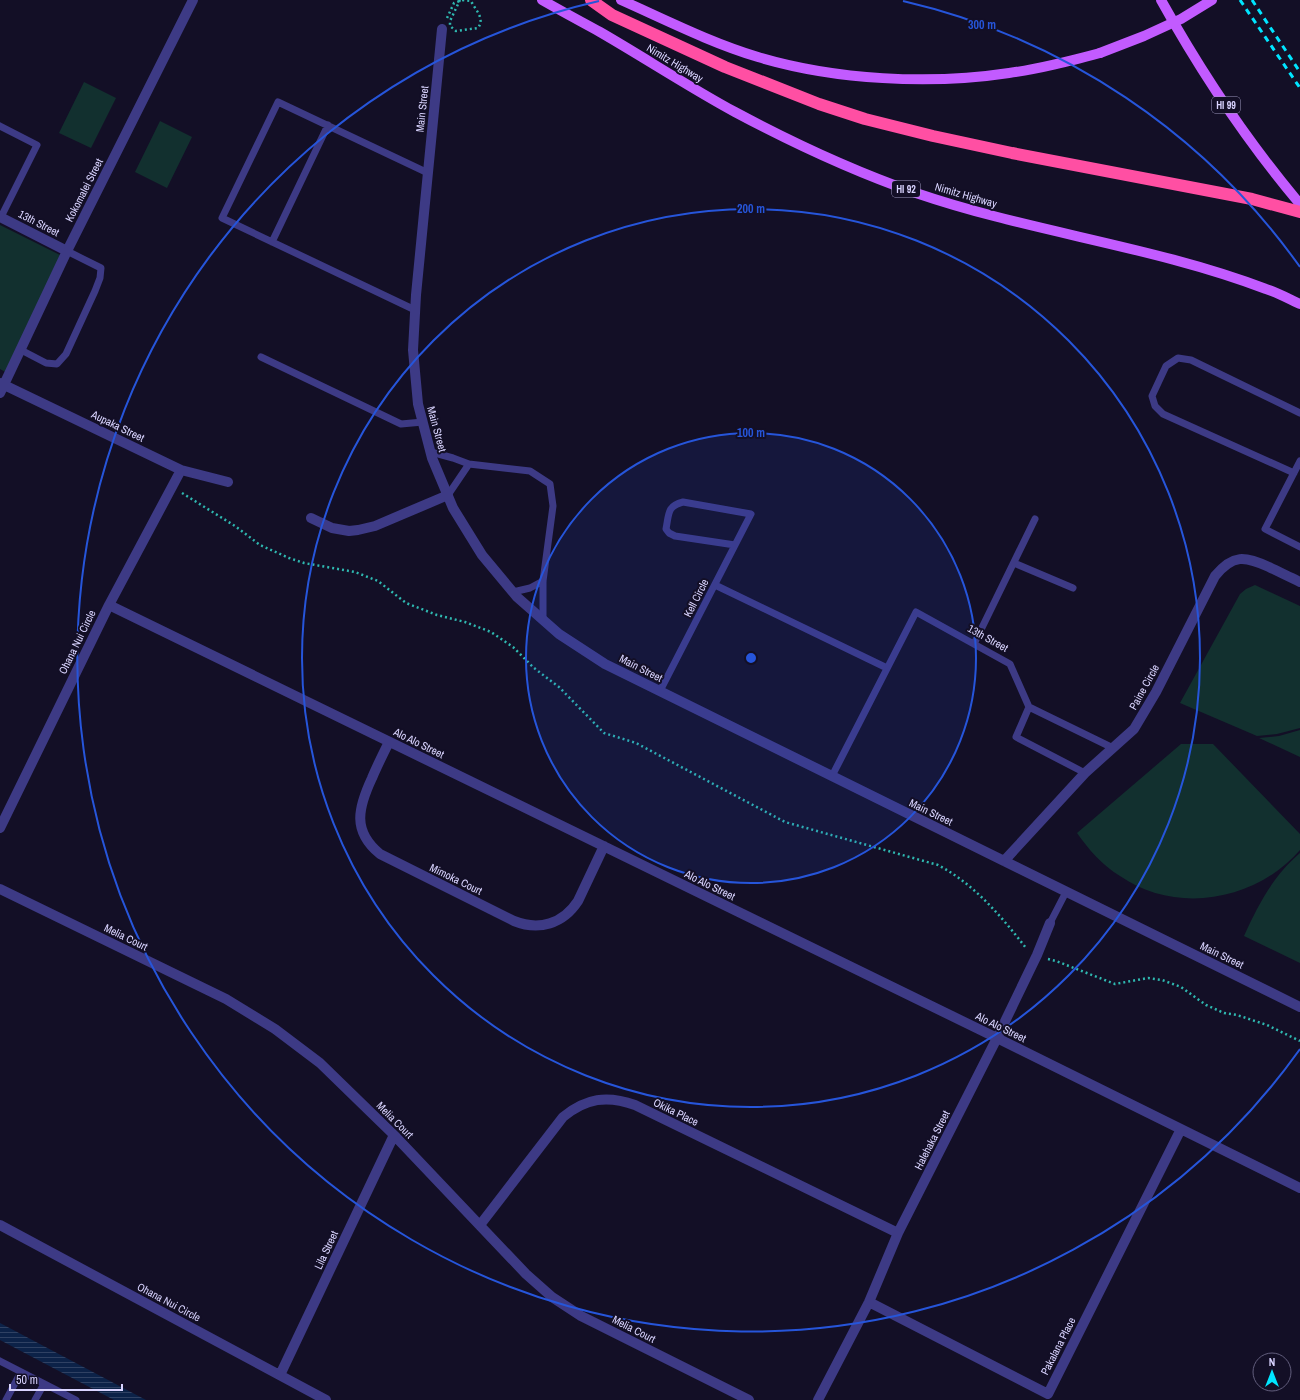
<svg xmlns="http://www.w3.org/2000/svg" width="1300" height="1400" viewBox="0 0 1300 1400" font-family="'Archivo Narrow',sans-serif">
  <defs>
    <pattern id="water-rules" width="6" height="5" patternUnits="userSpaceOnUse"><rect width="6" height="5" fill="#0c2248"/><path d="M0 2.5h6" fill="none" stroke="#2f4163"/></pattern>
  </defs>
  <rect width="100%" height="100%" fill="#130f26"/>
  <path fill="#12302f" d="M84 82 116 98 91 148 59 133Z
    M160 121 192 137 167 188 135 172Z
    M0 225 60 255 9 374 0 369Z
    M1255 585 1300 606V728L1277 734 1257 736 1180 703 1240 594 1246 589Z
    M1300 730V757L1259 738 1279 736Z
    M1181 744H1213L1300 834V850C1256 901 1176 915 1120 876 1102 865 1089 850 1077 833Z
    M1300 853V963L1244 936C1258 905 1273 876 1300 853Z"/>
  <path fill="url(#water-rules)" d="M0 1323 146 1400H114L0 1340Z"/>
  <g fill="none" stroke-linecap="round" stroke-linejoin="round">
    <path stroke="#2fb8b0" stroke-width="2.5" stroke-dasharray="2 3" stroke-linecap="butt" d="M447 18 454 3 463 0
      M182 493 235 526 260 545 289 558 304 563 355 572 378 581 406 603 437 615 465 622 491 632 513 647 534 668 559 687 604 733 636 743 785 822 938 865C974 884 1001 916 1026 948
      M1048 959 1056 961 1115 984 1148 978 1162 980 1181 987 1206 1005 1224 1013 1237 1015 1267 1025 1300 1041"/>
    <path stroke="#3d3a85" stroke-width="7" d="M0 126 37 145 1 217
      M272 242 328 125
      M415 310 222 218 278 102 428 173
      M21 350 46 363 57 364 66 354 95 291 100 278 101 268 67 251
      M261 357 401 424 423 422
      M431 452 453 458 469 464 530 471 550 484 553 506 543 581V620
      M1300 461 1265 529 1300 547
      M1294 473 1163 414 1155 406 1152 396 1166 366 1178 358 1191 360 1300 413
      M448 495 469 464
      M1014 563 1073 588
      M715 585 887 668
      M513 592 530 588 543 581
      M974 644 1035 519
      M660 691 751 514 683 502C667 506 669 514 666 529L669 533 675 536 735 545
      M1029 707 1016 737 1085 773
      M832 776 916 612 1010 664 1029 707 1113 748
      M1050 923 1066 892
      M0 1361 76 1400
      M6 1400 21 1372
      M35 1400 44 1384"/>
    <path stroke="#3d3a85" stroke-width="10" d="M442 29 416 295 413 350 418 404 432 458 453 508 482 555 517 597 559 634 605 664 1300 1007
      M0 217 67 251
      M0 383 181 470 228 482
      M0 393 67 251 193 0
      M311 518 332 528 349 531 358 530 375 526 448 495
      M109 605 997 1038 1300 1188
      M389 742C383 754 377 766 372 778 358 808 352 831 380 854L514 921C539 931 563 924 578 901L604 846
      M0 828 109 605 181 470
      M1004 861 1085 773 1134 729 1156 692 1215 576C1233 554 1245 556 1269 567 1279 572 1290 577 1300 582
      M0 889 226 999 275 1029 320 1063 394 1135 526 1274 552 1297 581 1316 749 1400
      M0 1225 326 1400
      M480 1225 563 1117C586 1098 607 1095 635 1105L898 1233
      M869 1302 1048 1394 1181 1129
      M280 1375 394 1135
      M818 1400 869 1302 898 1233 997 1038 1037 955 1050 923"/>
    <path stroke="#c25bff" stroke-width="10" d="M542 0C561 11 580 21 600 32 645 58 689 87 735 112 793 143 853 171 916 193 1030 232 1153 246 1266 289 1278 293 1289 299 1300 304
      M621 0C666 20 711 43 758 57 835 80 930 85 1009 73 1040 69 1070 61 1100 53
      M1161 0C1201 72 1247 141 1300 204"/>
    <path stroke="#ff4fa3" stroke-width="12" d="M591 0 612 15 725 67 819 104 865 119 933 136 1012 153 1252 199 1300 212"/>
    <path stroke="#00e5ff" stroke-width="3" stroke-dasharray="6 5" stroke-linecap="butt" d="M1240 0 1300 88
      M1252 0 1300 72"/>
    <path stroke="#2fb8b0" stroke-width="2.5" stroke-dasharray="2 3" stroke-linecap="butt" d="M460 0 450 21V26L456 31 478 28C485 18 476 11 471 1L463 0"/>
    <path stroke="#c25bff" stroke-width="10" d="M1100 53 1144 36 1181 19 1212 0"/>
  </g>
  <circle cx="751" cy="658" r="225" fill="#2655da" fill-opacity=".12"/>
  <g fill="none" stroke="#2655da" stroke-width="2">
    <circle cx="751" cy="658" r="225"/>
    <circle cx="751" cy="658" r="449"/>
    <path d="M1300 1049A674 674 0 1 1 599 1M903 1A674 674 0 0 1 1300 267"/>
  </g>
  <g text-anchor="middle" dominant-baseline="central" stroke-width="4" stroke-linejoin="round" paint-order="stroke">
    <g fill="#130f26" stroke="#9e99be" stroke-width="1">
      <rect x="1212" y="97" width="28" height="16" rx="3"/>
      <rect x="892" y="181" width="28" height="16" rx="3"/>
    </g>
    <g font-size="10" font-weight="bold" fill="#d9d4ff">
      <text x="1226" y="105">HI 99</text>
      <text x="906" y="189">HI 92</text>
    </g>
    <g font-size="11" fill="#d9d4ff" stroke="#130f26">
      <text transform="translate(675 63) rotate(31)">Nimitz Highway</text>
      <text transform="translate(422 109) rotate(-84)">Main Street</text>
      <text transform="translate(84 190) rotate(-63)">Kokomalei Street</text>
      <text transform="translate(966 195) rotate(16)">Nimitz Highway</text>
      <text transform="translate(39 223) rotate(27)">13th Street</text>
      <text transform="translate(118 426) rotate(26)">Aupaka Street</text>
      <text transform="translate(437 429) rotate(75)">Main Street</text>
      <text transform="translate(696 598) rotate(-63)">Kell Circle</text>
      <text transform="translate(988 638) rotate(29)">13th Street</text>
      <text transform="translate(77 642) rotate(-64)">Ohana Nui Circle</text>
      <text transform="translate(641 668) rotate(27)">Main Street</text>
      <text transform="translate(1144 687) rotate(-61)">Paine Circle</text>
      <text transform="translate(419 743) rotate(26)">Alo Alo Street</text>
      <text transform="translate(931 812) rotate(26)">Main Street</text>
      <text transform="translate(456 879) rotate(26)">Mimoka Court</text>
      <text transform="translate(710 885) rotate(26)">Alo Alo Street</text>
      <text transform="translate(126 937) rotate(26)">Melia Court</text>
      <text transform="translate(1222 955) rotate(26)">Main Street</text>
      <text transform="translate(1001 1027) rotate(26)">Alo Alo Street</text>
      <text transform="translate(676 1112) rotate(26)">Okika Place</text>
      <text transform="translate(395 1120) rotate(45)">Melia Court</text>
      <text transform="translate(932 1140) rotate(-63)">Halehaka Street</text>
      <text transform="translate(326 1250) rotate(-65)">Lila Street</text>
      <text transform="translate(169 1302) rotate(28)">Ohana Nui Circle</text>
      <text transform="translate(634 1329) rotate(27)">Melia Court</text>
      <text transform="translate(1058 1346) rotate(-63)">Pakalana Place</text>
    </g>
  </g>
  <circle cx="751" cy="658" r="6" fill="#2655da" stroke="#130f26" stroke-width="2"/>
  <g font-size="12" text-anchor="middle" font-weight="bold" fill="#2655da" stroke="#130f26" stroke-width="4" stroke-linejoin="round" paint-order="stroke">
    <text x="982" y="29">300 m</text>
    <text x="751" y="213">200 m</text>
    <text x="751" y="437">100 m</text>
  </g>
  <g transform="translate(1272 1372)"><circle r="19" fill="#130f26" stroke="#625e7d"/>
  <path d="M0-3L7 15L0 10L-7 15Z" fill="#00e5ff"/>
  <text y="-6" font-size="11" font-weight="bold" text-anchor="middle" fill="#d9d4ff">N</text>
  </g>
  <path d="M10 1384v6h112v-6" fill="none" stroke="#d9d4ff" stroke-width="2"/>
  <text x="16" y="1384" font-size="12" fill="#d9d4ff" stroke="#130f26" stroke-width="3" paint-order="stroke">50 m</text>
</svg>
